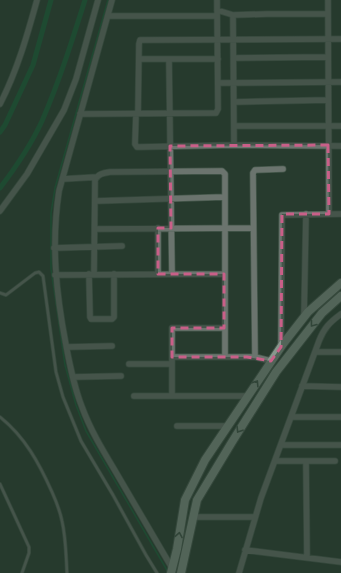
<svg xmlns="http://www.w3.org/2000/svg" width="341" height="573" viewBox="0 0 341 573" font-family="'Noto Sans',sans-serif">
  <rect width="100%" height="100%" fill="#273b2e"/>
  <g fill="none" stroke-linecap="round" stroke-linejoin="round">
    <path stroke="#155d37" stroke-width="1.5" d="M108 0 55 188 51 213V269L65 365 76 405 86 431 168 572"/>
    <path stroke="#155d37" stroke-width="5" d="M0 132 5 125 33 65 51 0
      M0 188C16 167 31 145 42 121 59 82 72 41 85 0"/>
    <g stroke="#47594d" stroke-width="4">
      <path id="lane" d="M0 293 6 295 35 273 39 272 43 276 56 372 63 397 81 441 113 495 146 555 157 573
        M0 417C25 437 39 463 52 492 56 501 60 511 62 521 66 538 66 556 67 573
        M0 484 29 547V553L22 573"/>
    </g>
    <g stroke="#47594d" stroke-width="7">
      <path id="street" d="M112 0 59 191C51 244 56 293 66 345 70 366 74 387 82 407 90 429 102 449 114 469 133 502 153 535 172 568
        M328 0 329 214
        M217 10 233 15 267 14H328
        M233 15 234 145
        M108 16H217
        M234 58 328 57
        M139 59H218
        M169 59 172 274
        M218 83 341 82
        M234 102 328 100
        M0 104C17 71 27 36 37 0
        M80 114 216 113 218 109 217 0
        M136 114 135 144 137 147H140L234 145 341 146
        M138 114 139 44 140 40 341 39
        M234 126H341
        M63 179 97 177
        M96 201 224 197
        M0 211 27 174 64 110 76 79 98 0
        M158 228V274
        M95 229 253 228
        M54 248 122 246
        M89 274 90 317 91 319H112L114 317V274
        M94 274 95 180C98 174 103 173 110 172L222 171 225 174V357
        M55 275 224 274
        M304 317 306 214
        M67 347 112 346
        M281 347 282 215 341 214
        M315 352H341
        M172 357H255L271 361
        M255 357 253 173 255 170 283 169
        M129 364H172
        M73 377 121 376
        M302 386 341 387
        M134 396H248
        M172 396V328H224
        M291 417H341
        M177 426H228
        M281 445H341
        M275 461H335
        M306 461 307 557
        M193 517H255
        M245 550 341 562
        M239 573 261 498 319 341C324 328 330 322 341 314"/>
    </g>
    <g stroke="#47594d" stroke-width="10">
      <path id="secondary" d="M171 573 177 549 185 500 205 460 283 344 308 312 341 283
        M181 573 197 500 232 442 276 372 322 313 341 296"/>
    </g>
    <use href="#lane" stroke="#6b746e" stroke-width="2.5"/>
    <use href="#street" stroke="#6b746e" stroke-width="5.5"/>
    <use href="#secondary" stroke="#88978d" stroke-width="8"/>
  </g>
  <defs><path id="oneway-chevron" d="M-2-3.5L2.5 0L-2 3.5" fill="none" stroke-width="1.6" stroke-linecap="round" stroke-linejoin="round"/></defs>
  <g stroke="#3f5246">
    <use href="#oneway-chevron" transform="translate(313 324) rotate(128)"/>
    <use href="#oneway-chevron" transform="translate(256 383) rotate(-57)"/>
    <use href="#oneway-chevron" transform="translate(239 430) rotate(122)"/>
    <use href="#oneway-chevron" transform="translate(179 535) rotate(-80)"/>
  </g>
  <path d="M0 0H341V573H0ZM328 145 329 214H282L281 347 271 361 247 357H172V328H224V274H158V228H171L170 146Z" fill="#273b2e" fill-opacity=".55" fill-rule="evenodd"/>
  <path fill="none" stroke="#c95f88" stroke-width="3" stroke-dasharray="8 5" stroke-linejoin="round" d="M328 145 329 214H282L281 347 271 361 247 357H172V328H224V274H158V228H171L170 146Z"/>
</svg>
